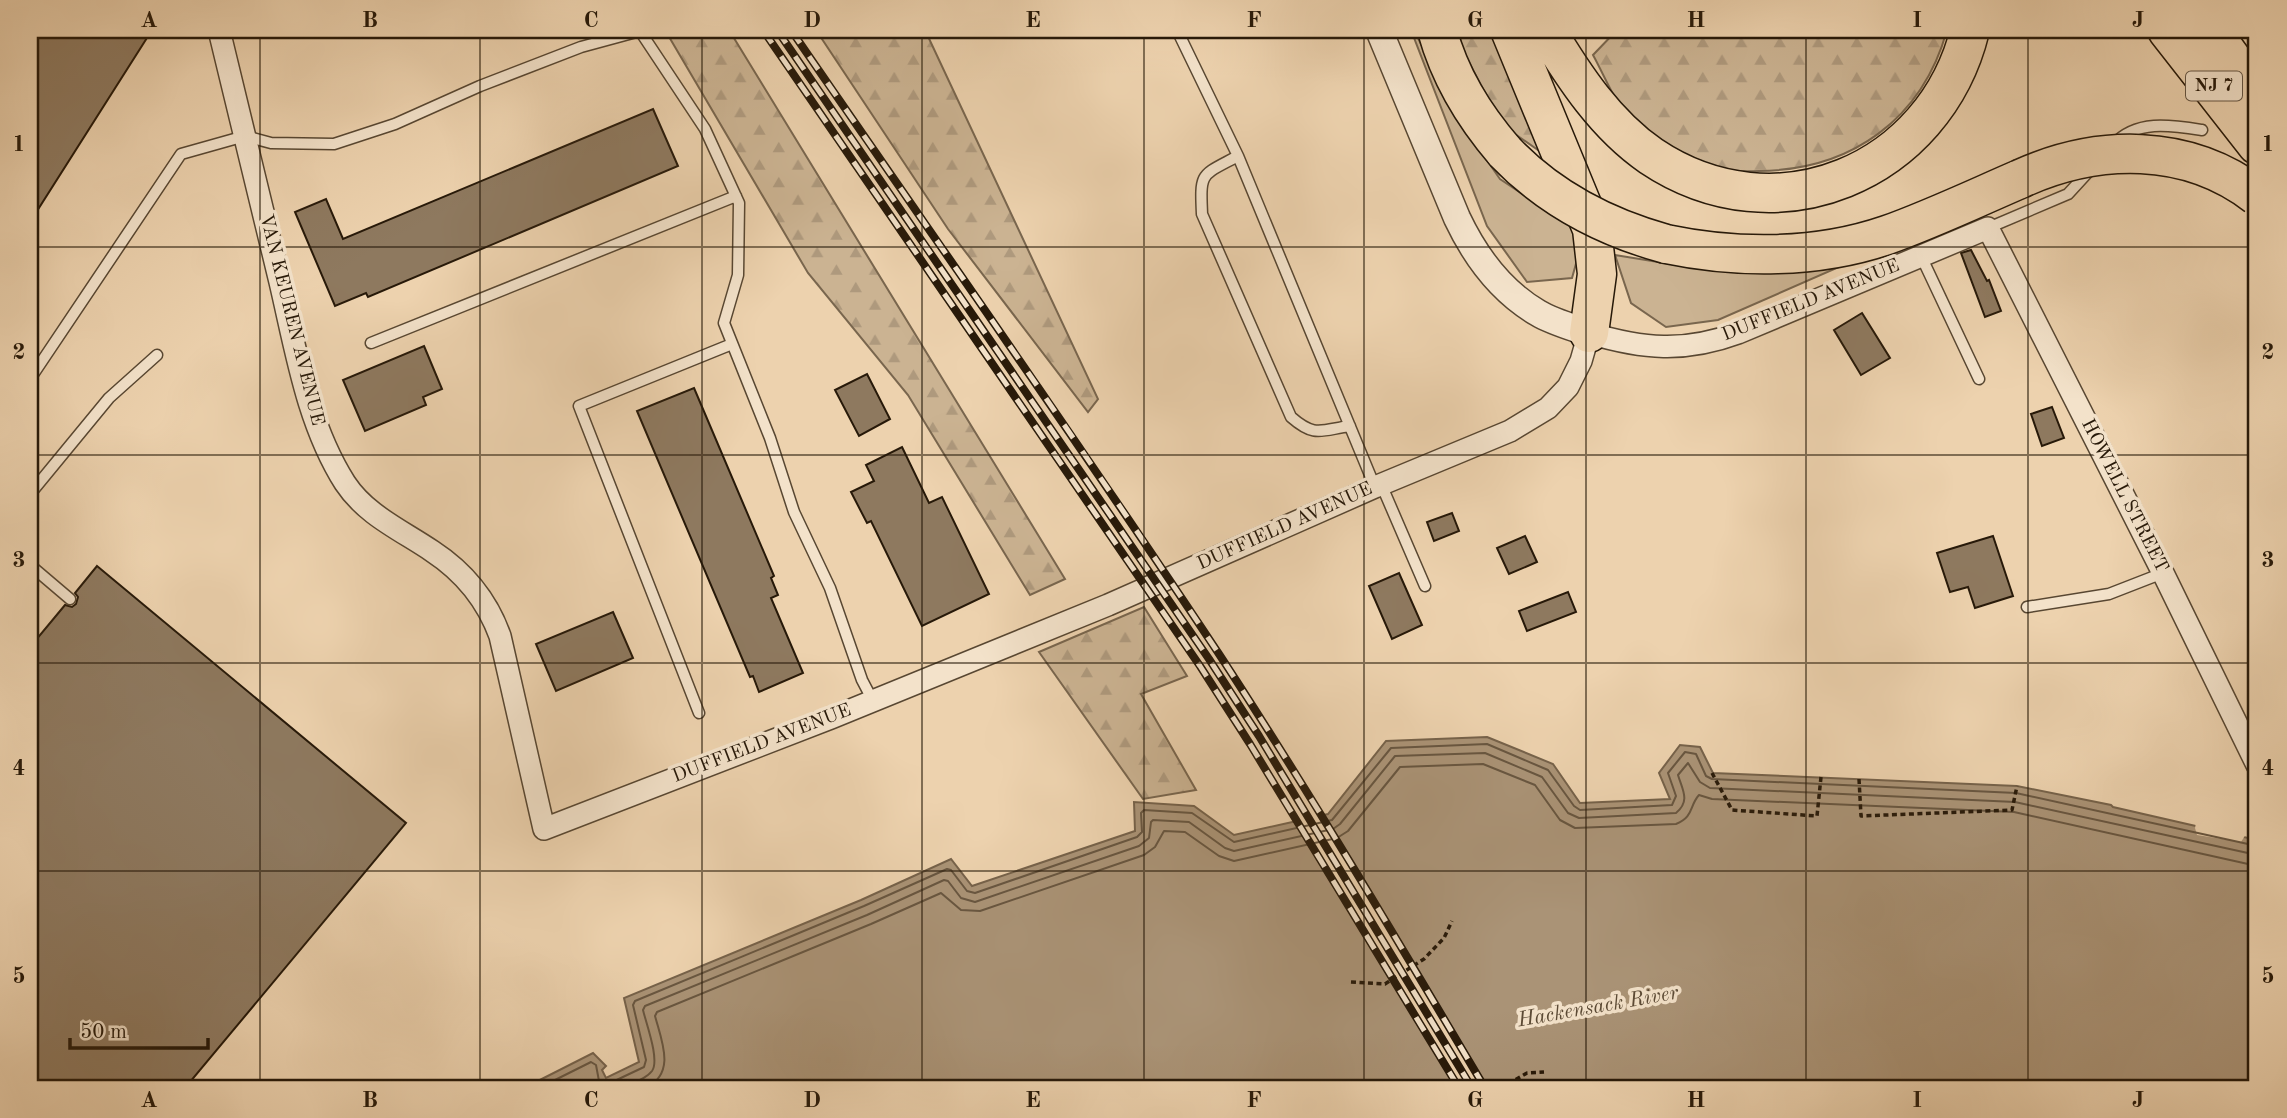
<svg xmlns="http://www.w3.org/2000/svg" width="2287" height="1118" viewBox="0 0 2287 1118" font-family="'Old Standard TT',serif">
  <defs>
    <pattern id="forest-firs" width="22" height="20" patternUnits="userSpaceOnUse" patternTransform="scale(1.75)"><rect width="22" height="20" fill="#cbb392"/><path d="M5 1l3.5 6h-7zM16 11l3.5 6h-7z" fill="#ae997d"/></pattern>
  </defs>
  <rect width="100%" height="100%" fill="#edd2ae"/>
  <filter id="stains"><feTurbulence type="fractalNoise" baseFrequency=".00286" numOctaves="4"/><feColorMatrix values="0 0 0 0 .2 0 0 0 0 .09 0 0 0 0 .02 0 0 0 .5 -.17"/></filter>
  <radialGradient id="worn" r=".72"><stop offset=".6" stop-color="#630" stop-opacity="0"/><stop offset="1" stop-color="#630" stop-opacity=".3"/></radialGradient>
  <path fill="#cbb392" stroke="#79664e" stroke-width="2" d="M1411 30H1414L1457 117 1500 179 1584 235 1572 278 1527 282 1487 226Z
    M1889 245 1718 320 1666 327 1631 303 1615 255 1689 267Z"/>
  <path fill="url(#forest-firs)" stroke="#79664e" stroke-width="2" d="M665 30H729L1065 579 1030 595 908 395 808 273Z
    M816 30H925L1098 399 1088 412 948 229Z
    M1458 30H1495L1548 157 1502 125 1463 51Z
    M1617 30H1947C1922 120 1851 170 1759 171 1739 172 1708 171 1691 162 1680 156 1670 148 1660 141 1651 135 1637 128 1629 120 1618 108 1602 71 1593 55Z
    M1144 607 1187 676 1141 694 1196 790 1143 799 1039 652Z"/>
  <path fill="#aa9376" stroke="#76624a" stroke-width="2" d="M1487 737 1553 764 1580 803 1670 799 1659 773 1680 745 1700 747 1713 773 2017 786 2111 805 2113 807 2257 840V1088H524L593 1053 606 1066 602 1070 606 1078 639 1062 624 998 861 900 951 859 972 886 1135 831 1134 802 1194 806 1234 835 1328 814 1386 741Z"/>
  <path fill="#edd2ae" d="M1322 812 1338 838 1489 1088H1458L1293 818Z
    M2196 823H2199L2246 834 2241 842 2197 835 2195 828Z"/>
  <g fill="none" stroke-linecap="round" stroke-linejoin="round">
    <path stroke="#685640" stroke-width="2" d="M539 1088 591 1062 596 1065 599 1081 606 1085 644 1067 646 1060 633 1005 635 1001 864 906 947 869 951 870 967 891 975 893 1137 837 1142 832 1141 813 1144 810 1192 813 1234 842 1332 820 1391 748 1487 744 1548 770 1574 806 1580 810 1672 805 1676 796 1668 773 1685 752 1696 754 1706 776 1712 779 2016 793 2257 846
      M621 1088C630 1084 645 1080 652 1071 660 1060 646 1023 643 1010L645 1006 867 915 944 880 948 881 961 898 975 902 1139 846 1149 838 1151 822 1153 820 1189 822 1225 848 1234 851 1333 829 1340 824 1395 756 1485 753 1542 777 1568 813 1579 818 1676 813C1691 801 1682 789 1678 775L1688 763 1700 782 1710 788 2015 802 2257 855
      M646 1088C676 1073 662 1042 655 1016L657 1012 871 924 941 893 961 910 980 911 1144 855 1155 847 1164 831 1185 832 1219 856 1234 861 1337 838 1348 831 1400 767 1483 764 1535 785 1560 820 1575 828 1676 824C1694 817 1689 806 1699 795L1712 799 2014 812 2257 866"/>
  </g>
  <path fill="#8e795f" stroke="#271909" stroke-width="2" d="M30 30H152L30 222Z
    M653 109 678 166 368 297 366 293 335 306 295 212 326 199 343 239Z
    M1971 250 1987 281 1989 280 2001 311 1985 317 1961 253Z
    M1862 313 1890 358 1861 375 1834 330Z
    M424 346 442 389 423 397 426 405 365 431 343 380Z
    M867 374 890 419 859 436 835 390Z
    M694 388 774 576 771 578 778 595 771 598 803 673 759 692 753 676 750 677 637 411Z
    M2052 407 2064 438 2042 446 2031 414Z
    M902 447 929 503 942 497 989 594 922 626 871 521 867 523 851 492 874 481 866 465Z
    M1452 513 1459 531 1434 541 1427 522Z
    M1525 536 1537 562 1509 574 1497 548Z
    M1993 536 2013 596 1975 608 1968 587 1950 592 1937 553Z
    M97 566 406 823 185 1088H30V647L65 605 72 607 76 604 78 597 75 593Z
    M1399 573 1422 625 1392 639 1369 586Z
    M1568 592 1576 612 1527 631 1519 611Z
    M613 612 633 658 556 691 536 644Z"/>
  <g fill="none" stroke-linecap="round" stroke-linejoin="round">
    <g stroke="#584732" stroke-width="13">
      <path id="service" d="M387 30 413 32 419 30
        M1177 30 1238 156 1375 487
        M2113 145C2136 119 2171 125 2202 130
        M1238 156C1201 176 1200 171 1202 214L1291 417C1315 438 1321 430 1350 426
        M1988 228 2068 194 2090 170
        M1921 256 1979 379
        M371 343 736 196
        M30 379 181 154 245 136 271 143 334 144 395 124 480 86 581 47 640 31 705 129 739 203 738 275 724 323 770 438 794 512 830 588 862 680 873 701
        M1381 484 1425 586
        M30 494 109 398 157 355
        M30 565 70 599
        M2027 607 2109 594 2163 573
        M699 713 579 406 732 344"/>
    </g>
    <g stroke="#584732" stroke-width="24">
      <path id="minor" d="M219 30C239 114 260 198 280 282 296 350 307 423 345 483 366 515 401 530 432 551 464 572 487 600 500 636L544 829 831 718 1108 605 1375 487 1510 431 1548 408 1568 387 1581 361 1589 333C1643 349 1684 353 1738 333L1988 228 2163 573 2257 765"/>
    </g>
    <g stroke="#584732" stroke-width="29">
      <path id="tertiary" d="M1379 30 1457 218C1475 256 1502 292 1538 313 1553 322 1572 327 1589 333"/>
    </g>
    <g stroke="#271909" stroke-width="41">
      <path id="motorway" d="M1437 30C1450 77 1473 115 1505 152
        M1510 30 1592 229 1597 274 1589 333
        M1546 30C1574 77 1606 125 1651 156 1776 240 1935 173 1970 30
        M2167 30 2257 145
        M2211 30 2257 94
        M1666 244C1738 259 1817 259 1887 235 1932 219 1976 198 2020 179"/>
    </g>
    <path stroke="#271909" stroke-width="3.5" stroke-dasharray="5 3.5" stroke-linecap="butt" d="M1712 773 1732 810 1817 816 1821 777
      M1859 779 1861 816 2012 810 2017 786
      M1351 982 1385 984 1424 959 1444 938 1452 921
      M1501 1088 1527 1073 1544 1072"/>
    <use href="#service" stroke="#f3e2ca" stroke-width="10"/>
    <use href="#minor" stroke="#f3e2ca" stroke-width="21"/>
    <use href="#tertiary" stroke="#f3e2ca" stroke-width="26"/>
    <use href="#motorway" stroke="#edd2ae" stroke-width="38"/>
    <g stroke="#271909" stroke-width="8">
      <path id="rail" d="M763 30 1200 666 1250 744 1459 1088
        M777 30 1209 659 1259 736 1472 1088
        M791 30C934 238 1080 444 1219 654 1312 796 1399 943 1485 1088"/>
    </g>
    <use href="#rail" stroke="#f3e2ca" stroke-width="5" stroke-dasharray="16" stroke-linecap="butt"/>
    <g stroke="#271909" stroke-width="41" stroke-linecap="butt">
      <path id="motorway-bridge" d="M1505 152C1550 199 1604 227 1666 244
        M2020 179C2097 144 2187 142 2257 196"/>
    </g>
    <use href="#motorway-bridge" stroke="#edd2ae" stroke-width="38"/>
  </g>
  <path fill="none" stroke="#271909" stroke-width="2" stroke-opacity="0.55" d="M260 30V1088M480 30V1088M702 30V1088M922 30V1088M1144 30V1088M1364 30V1088M1586 30V1088M1806 30V1088M2028 30V1088M30 247H2257M30 455H2257M30 663H2257M30 871H2257"/>
  <g text-anchor="middle" dominant-baseline="central" stroke-width="7" stroke-linejoin="round" paint-order="stroke">
    <rect fill="#f3e2ca" stroke="#645543" stroke-width="2" x="2186" y="71.5" width="56" height="29" rx="5"/>
    <g font-size="18" font-weight="bold" fill="#271909">
      <text x="2214" y="86">NJ 7</text>
    </g>
    <g font-size="19" fill="#271909" stroke="#f3e2ca">
      <text transform="translate(1811 301) rotate(-22)">DUFFIELD AVENUE</text>
      <text transform="translate(291 320) rotate(76)">VAN KEUREN AVENUE</text>
      <text transform="translate(2124 496) rotate(63)">HOWELL STREET</text>
      <text transform="translate(1285 527) rotate(-24)">DUFFIELD AVENUE</text>
      <text transform="translate(762 744) rotate(-21)">DUFFIELD AVENUE</text>
    </g>
    <g font-size="21" font-style="italic" fill="#5b4a35" stroke="#f3e2ca">
      <text transform="translate(1598 1007) rotate(-10)">Hackensack River</text>
    </g>
  </g>
  <rect width="2287" height="1118" fill="none" stroke="#edd2ae" stroke-width="77"/>
  <path d="M70 1038v10h138v-10" fill="none" stroke="#271909" stroke-width="3.5"/>
  <text x="80" y="1038" font-size="21" fill="#271909" stroke="#f3e2ca" stroke-width="5" paint-order="stroke">50 m</text>
  <rect x="38" y="38" width="2210" height="1042" fill="none" stroke="#271909" stroke-width="2.5"/>
  <g font-size="23" text-anchor="middle" font-weight="bold" fill="#271909">
    <text x="149" y="27">A</text>
    <text x="370" y="27">B</text>
    <text x="591" y="27">C</text>
    <text x="812" y="27">D</text>
    <text x="1033" y="27">E</text>
    <text x="1254" y="27">F</text>
    <text x="1475" y="27">G</text>
    <text x="1696" y="27">H</text>
    <text x="1917" y="27">I</text>
    <text x="2138" y="27">J</text>
    <text x="19" y="151">1</text>
    <text x="2268" y="151">1</text>
    <text x="19" y="359">2</text>
    <text x="2268" y="359">2</text>
    <text x="19" y="567">3</text>
    <text x="2268" y="567">3</text>
    <text x="19" y="775">4</text>
    <text x="2268" y="775">4</text>
    <text x="19" y="983">5</text>
    <text x="2268" y="983">5</text>
    <text x="149" y="1107">A</text>
    <text x="370" y="1107">B</text>
    <text x="591" y="1107">C</text>
    <text x="812" y="1107">D</text>
    <text x="1033" y="1107">E</text>
    <text x="1254" y="1107">F</text>
    <text x="1475" y="1107">G</text>
    <text x="1696" y="1107">H</text>
    <text x="1917" y="1107">I</text>
    <text x="2138" y="1107">J</text>
  </g>
  <rect width="100%" height="100%" filter="url(#stains)"/>
  <rect width="100%" height="100%" fill="url(#worn)"/>
</svg>
